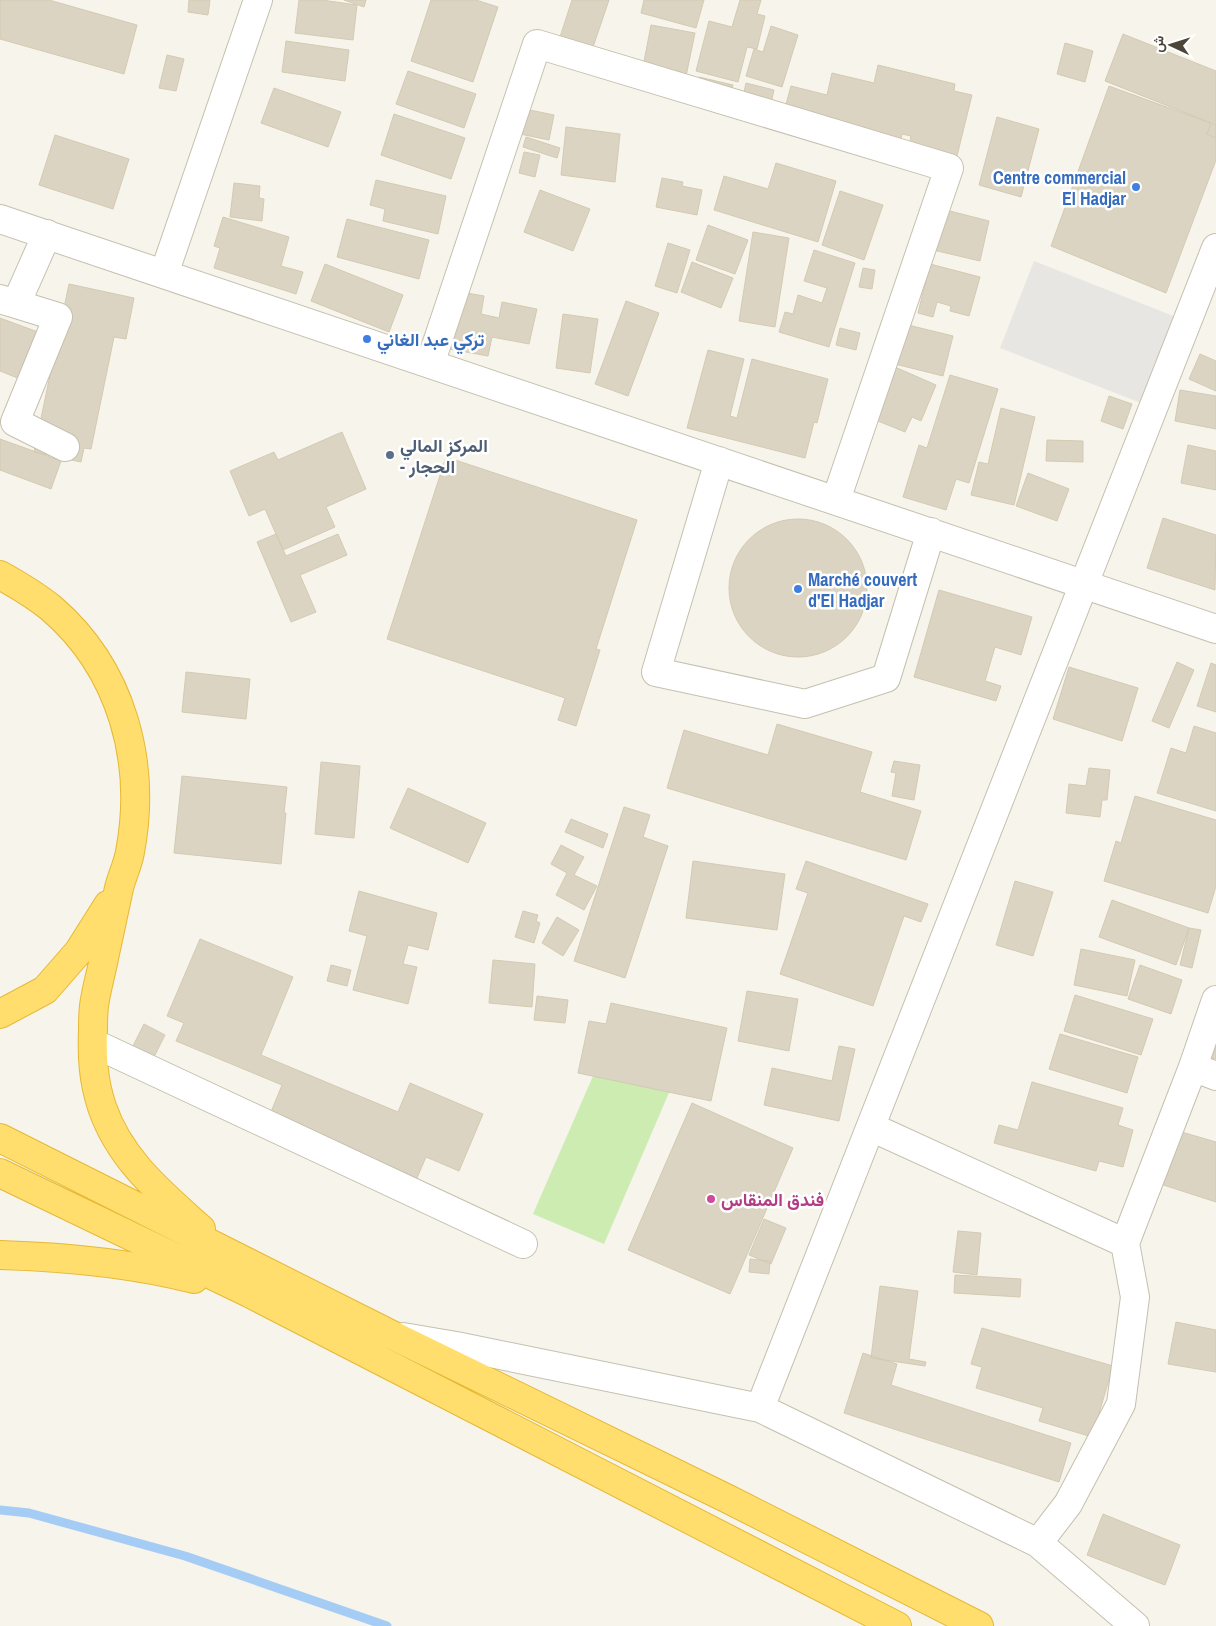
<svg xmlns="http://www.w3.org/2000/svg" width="1216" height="1626" viewBox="0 0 1216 1626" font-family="'Archivo Narrow',Vazirmatn,sans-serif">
  <rect width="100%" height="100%" fill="#f6f4eb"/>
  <path fill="#ccecb2" d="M610 1037 680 1067 604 1244 533 1214Z"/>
  <path fill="#e8e6e2" d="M1034 261 1176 317 1141 403 1000 348Z"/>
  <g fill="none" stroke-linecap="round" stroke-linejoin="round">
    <path stroke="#a5ccf4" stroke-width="9" d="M0 1510 29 1513 185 1556 387 1626"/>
  </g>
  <path fill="#dbd4c2" stroke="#d4cab2" d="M0 0H49L137 25 124 74 0 39Z
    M189 0H210L208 15 188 12Z
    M299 0H322L357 5 353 40 295 33Z
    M344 0H366L364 7Z
    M431 0H476L498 7 473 82 411 61Z
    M572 0H609L592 50 559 40Z
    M644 0H704L696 28 641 13Z
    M740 0H761L757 14 765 16 757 49 747 47 738 82 696 71 709 21 732 27Z
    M651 25 695 33 685 81 642 72Z
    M771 26 798 35 782 87 746 76 754 49 763 52Z
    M1123 34 1216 71V138L1207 134 1211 123 1105 81Z
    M286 41 349 50 345 81 282 72Z
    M1065 43 1093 51 1085 82 1057 74Z
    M167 55 184 59 176 91 159 88Z
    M878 65 955 84 954 91 972 95 954 168 907 157 911 136 902 134 898 152 781 123 791 86 827 95 832 73 874 83Z
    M408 71 476 94 464 128 396 104Z
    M699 77 733 85 730 99 696 92Z
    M746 83 774 90 769 112 741 106Z
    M1109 86 1216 125V160L1166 293 1051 246Z
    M274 88 341 112 328 147 261 123Z
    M525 109 554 115 549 140 520 134Z
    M394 114 465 138 451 179 381 155Z
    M997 117 1039 129 1021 197 979 185Z
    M566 127 620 134 615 182 561 175Z
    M55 135 129 159 113 209 39 185Z
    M526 137 560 148 557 158 523 147Z
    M524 152 540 155 535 177 519 173Z
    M776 163 836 181 818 242 714 210 724 176 768 189Z
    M662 178 683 182 682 186 702 190 697 215 656 207Z
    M376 180 446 196 438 234 383 221 385 209 370 205Z
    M234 183 260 186 259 198 264 199 262 221 230 217Z
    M540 190 590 209 573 251 524 232Z
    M840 191 883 205 864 260 822 245Z
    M942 209 989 221 980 261 933 250Z
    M223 217 289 237 281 266 303 272 296 294 214 268 220 248 214 246Z
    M347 219 429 240 419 279 337 257Z
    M708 225 748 240 735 274 696 260Z
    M753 232 789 238 775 327 739 321Z
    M668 243 690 250 677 293 655 286Z
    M814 250 855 263 829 347 779 332 785 312 793 314 798 295 822 303 827 288 804 281Z
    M692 262 733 278 721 308 681 292Z
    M325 264 403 295 389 332 311 301Z
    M930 264 980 277 969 316 950 311 951 306 937 302 933 317 918 313Z
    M863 268 875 270 872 289 859 287Z
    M69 284 134 298 126 339 114 337 91 449 84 448 81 462 34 452Z
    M455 291 484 296 481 314 499 318 502 302 537 309 529 344 492 337 488 356 444 348Z
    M626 301 659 313 628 396 595 384Z
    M563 314 598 319 590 373 556 368Z
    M0 318 38 332 20 379 0 371Z
    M904 324 953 336 943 376 895 364Z
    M840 328 860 333 856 350 836 345Z
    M708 350 744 359 730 416 737 418 752 359 828 379 817 423 814 422 805 458 687 428Z
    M1200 354 1216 361V391L1189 379Z
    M895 367 936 385 921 421 912 417 905 432 873 419Z
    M950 375 998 389 969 483 956 479 946 510 903 497 919 445 927 448Z
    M1180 390 1216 396V429L1175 421Z
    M1109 396 1132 404 1123 429 1101 421Z
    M1001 408 1035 417 1014 505 971 495 979 462 988 464Z
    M342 432 366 489 326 507 335 527 283 550 265 509 249 516 230 471 274 452 278 460Z
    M0 439 61 461 51 489 0 470Z
    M1047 440 1083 441V462L1046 461Z
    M1188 445 1216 451V490L1181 483Z
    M446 457 637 520 596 649 600 650 576 726 558 720 565 698 387 639Z
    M1028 473 1069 489 1057 521 1016 506Z
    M1163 518 1216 535 1215 590 1147 568Z
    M729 588a69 69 0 1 1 138 0a69 69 0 1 1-138 0Z
    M276 534 286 556 338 534 347 555 300 575 316 612 291 622 257 542Z
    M939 590 1032 617 1021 655 995 647 985 681 1001 686 996 701 914 677Z
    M1177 662 1194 670 1169 728 1152 721Z
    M1211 663 1216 665V712L1197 706Z
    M1069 667 1138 688 1122 741 1053 719Z
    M186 672 250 679 246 719 182 712Z
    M777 724 872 752 860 792 921 811 906 860 667 788 684 730 768 755Z
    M1194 726 1216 733V811L1157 793 1171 748 1186 753Z
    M894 761 920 765 914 800 892 796 896 773 891 772Z
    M321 762 360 766 354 838 315 834Z
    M1089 768 1110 770 1107 800H1102L1100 817 1066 813 1069 784 1086 786Z
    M182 776 287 787 284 813H286L281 864 174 853Z
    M408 788 486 823 468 863 390 828Z
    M1135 796 1216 820V886L1208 913 1104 881 1116 841 1121 843Z
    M624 807 650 815 643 837 668 846 625 978 574 961Z
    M571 819 608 834 603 848 565 832Z
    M561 845 584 857 574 875 597 886 584 910 556 895 567 873 551 864Z
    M693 861 785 874 777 930 686 918Z
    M806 861 928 904 921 922 904 916 873 1006 780 974 808 893 796 889Z
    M1015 881 1053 892 1033 956 996 945Z
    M359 891 437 913 428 950 408 945 403 964 417 967 408 1004 353 990 367 936 349 931Z
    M1112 900 1189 928 1176 965 1099 937Z
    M523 911 538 915 536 921 540 923 534 943 515 937Z
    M557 917 579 930 563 956 542 943Z
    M1189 928 1201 930 1192 968 1180 965Z
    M200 939 293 977 261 1055 398 1112 410 1083 483 1114 459 1171 426 1157 414 1185 266 1124 282 1085 176 1041 184 1023 167 1016Z
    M1081 949 1135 960 1127 996 1074 985Z
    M493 960 535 964 532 1007 489 1003Z
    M331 965 351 970 347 986 327 981Z
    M1140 965 1182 980 1171 1014 1128 999Z
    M747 991 798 999 789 1051 738 1041Z
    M1075 995 1153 1019 1141 1055 1064 1031Z
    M537 996 568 1000 565 1023 534 1020Z
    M611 1003 727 1028 711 1101 578 1073 589 1021 606 1024Z
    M144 1024 165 1035 154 1057 133 1046Z
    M1060 1034 1138 1057 1127 1093 1049 1069Z
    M1216 1036V1059L1210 1058Z
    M839 1046 855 1049 839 1121 764 1105 772 1068 832 1081Z
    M1032 1082 1123 1108 1118 1125 1133 1130 1123 1167 1099 1161 1096 1171 994 1143 999 1125 1018 1130Z
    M692 1103 793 1148 730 1294 628 1250Z
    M1168 1128 1216 1142V1202L1151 1181Z
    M764 1219 786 1228 771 1264 749 1255Z
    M958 1231 981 1233 977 1275 953 1272Z
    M750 1259 770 1261 769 1274 749 1272Z
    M955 1275 1021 1279 1020 1297 954 1293Z
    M880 1286 918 1291 909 1359 926 1362 925 1366 871 1358Z
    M1176 1322 1216 1330V1372L1168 1364Z
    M982 1328 1113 1366 1092 1437 1039 1421 1043 1408 976 1388 982 1367 971 1364Z
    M863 1353 897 1364 891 1385 1071 1443 1059 1482 844 1413Z
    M1103 1514 1180 1545 1165 1585 1087 1555Z"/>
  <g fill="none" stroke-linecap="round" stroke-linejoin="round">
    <g stroke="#c5c0af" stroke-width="30">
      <path id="minor" d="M0 219 1216 629
        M164 274 258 0
        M0 299 16 304 47 234
        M16 304 58 317 15 422 65 447
        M430 364 537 44 949 168 836 500
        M719 461 656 672 805 704 886 678 931 532
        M93 1043 523 1244
        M1193 1067 1216 1076
        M871 1127 1125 1243
        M403 1337 456 1346 760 1408 1038 1543 1135 1626
        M760 1408 1216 248
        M1038 1543 1068 1504 1121 1404 1135 1297 1125 1243 1193 1067 1216 1000"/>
    </g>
    <g stroke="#e6b835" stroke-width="30">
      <path id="highway" d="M0 575C18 585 35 595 51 608 122 669 147 762 130 852 128 864 122 876 119 888 114 911 109 935 104 958 101 974 96 990 94 1006 93 1014 93 1021 93 1029 92 1057 93 1080 102 1107 120 1160 161 1193 201 1229
        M0 1014 45 990 79 951 108 905
        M0 1138 392 1335 726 1498 979 1626
        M0 1173 249 1293 897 1626
        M0 1255C65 1257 131 1263 194 1279"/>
    </g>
    <use href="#minor" stroke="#fff" stroke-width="28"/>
    <use href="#highway" stroke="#ffde6d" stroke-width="28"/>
  </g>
  <g fill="#3f7fe0" stroke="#fff" stroke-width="2">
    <circle cx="1136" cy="187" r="5"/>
    <circle cx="367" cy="339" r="5"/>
    <circle cx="798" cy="589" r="5"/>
  </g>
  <circle fill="#5c6f8a" stroke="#fff" stroke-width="2" cx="390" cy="455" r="5"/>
  <circle fill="#d1479c" stroke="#fff" stroke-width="2" cx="711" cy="1199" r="5"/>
  <g text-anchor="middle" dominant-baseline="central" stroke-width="5" stroke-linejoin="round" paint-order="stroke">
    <g font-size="18" font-weight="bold" fill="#366cbe" stroke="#fff" text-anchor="start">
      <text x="1126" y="177" text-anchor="end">Centre commercial<tspan x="1126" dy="21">El Hadjar</tspan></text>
      <text x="377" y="339">تركي عبد الغاني</text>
      <text x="808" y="579">Marché couvert<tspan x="808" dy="21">d'El Hadjar</tspan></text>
    </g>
    <g font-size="18" font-weight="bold" fill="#4e5e75" stroke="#fff" text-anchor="start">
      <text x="400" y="445">المركز المالي<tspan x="400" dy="21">- الحجار</tspan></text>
    </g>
    <g font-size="18" font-weight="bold" fill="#b23c85" stroke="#fff" text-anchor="start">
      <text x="721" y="1199">فندق المنقاس</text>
    </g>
  </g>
  <g transform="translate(1171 45) rotate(274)" stroke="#ffffff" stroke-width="4" paint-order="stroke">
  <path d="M0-4L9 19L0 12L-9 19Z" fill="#4b4638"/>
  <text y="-8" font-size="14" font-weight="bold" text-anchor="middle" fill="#4b4638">ش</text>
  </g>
</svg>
